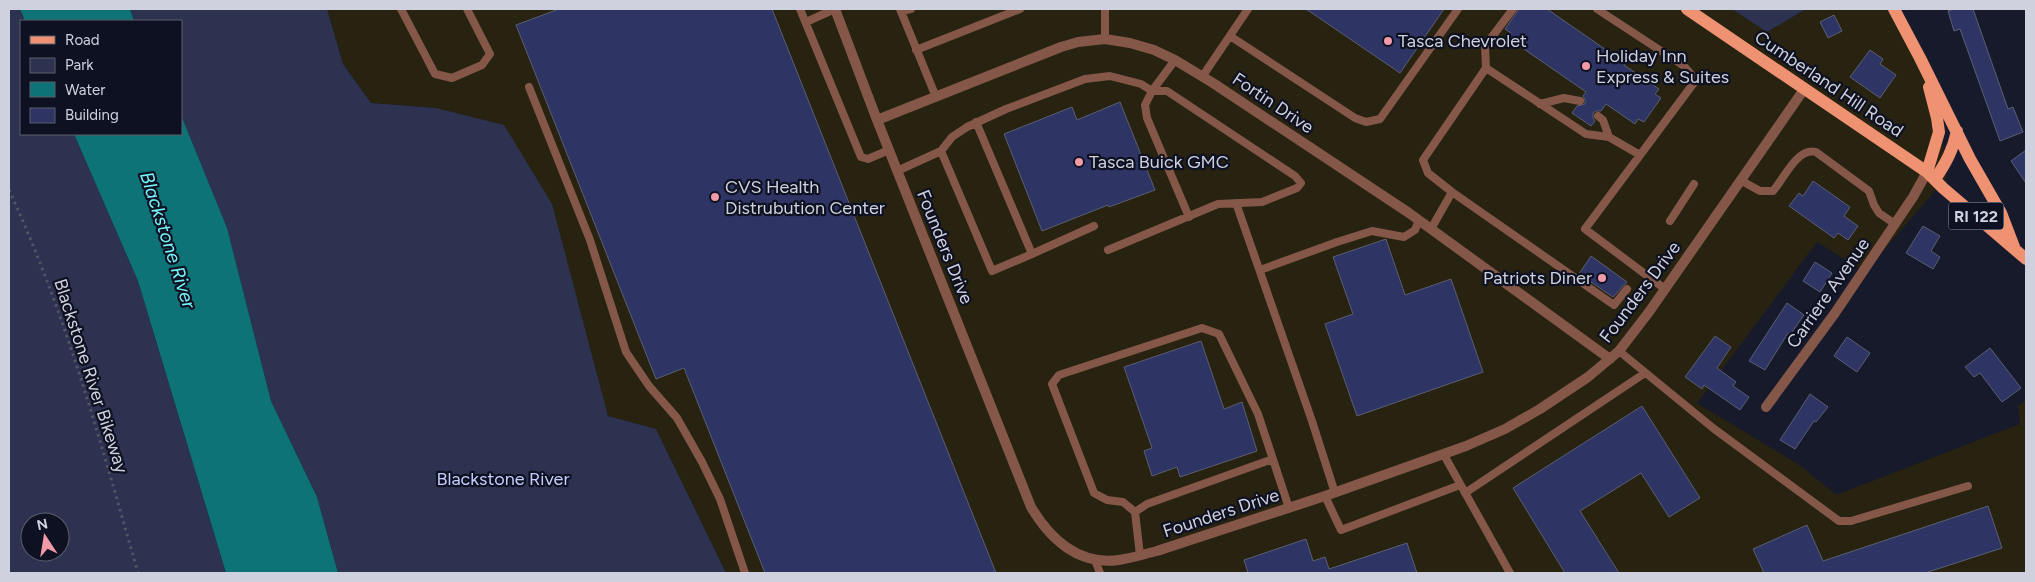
<svg xmlns="http://www.w3.org/2000/svg" width="2035" height="582" viewBox="0 0 2035 582" font-family="Figtree,sans-serif">
  <rect width="100%" height="100%" fill="#171a2b"/>
  <path fill="#282211" d="M327 9H1732L1767 32 1806 9H1890L1936 96 1947 177 1865 272 1817 242 1697 403 1801 466 1836 495 2020 424 2018 406 2026 400V573H726L656 429 608 416 587 339 436 108 371 103 343 64Z"/>
  <path fill="#2d3250" fill-rule="evenodd" d="M9 9H20L25 21H21V134H74L138 281 226 573H9ZM30 522H60V552H30Z
    M130 9H327L343 64 371 103 436 108 504 125 552 204 608 416 656 429 726 573H338L317 497 271 401 227 229 181 115V21H134Z
    M1732 9H1806L1767 32Z"/>
  <path fill="#0d7377" d="M20 9H130L134 21H25Z
    M181 115 227 228 271 401 317 497 338 573H226L138 281 74 134H181Z"/>
  <path fill="#2e3564" stroke="#5a5e73" d="M559 9H772L996 573H765L684 368 656 379 516 25Z
    M1306 9H1444L1400 73Z
    M1519 9H1547L1625 63 1624 65 1659 89 1655 94 1661 98 1644 122 1638 119 1635 124 1606 104 1601 111H1596L1593 113V118L1595 121 1591 126 1572 113 1577 106 1585 104V100L1583 96 1586 92 1508 38 1511 33 1505 29Z
    M1954 9H1973L2008 109 2013 107 2023 132 2000 141 1960 29 1954 31 1948 11Z
    M1834 15 1842 31 1828 38 1820 22Z
    M1870 50 1883 59 1880 64 1896 75 1880 98 1850 77Z
    M1120 102 1155 190 1109 207 1108 205 1042 231 1004 134 1072 107 1077 120Z
    M2026 150V183L2011 161Z
    M1813 181 1850 207 1844 216 1858 226 1848 240 1838 233 1834 238 1789 206 1799 193 1803 196Z
    M1923 226 1940 236 1931 251 1940 257 1933 269 1906 253Z
    M1386 239 1405 295 1451 279 1483 372 1357 416 1325 324 1353 314 1333 257Z
    M1591 256 1627 282 1613 297 1579 274Z
    M1815 262 1832 273 1820 292 1803 281Z
    M1787 303 1804 315 1790 335 1788 333 1765 370 1749 361Z
    M1715 336 1731 347 1717 368 1736 382 1733 386 1749 397 1740 410 1704 385 1702 389 1685 377Z
    M1847 337 1870 353 1857 372 1834 356Z
    M1201 341 1224 409 1242 402 1257 451 1180 477 1177 467 1152 476 1144 451 1152 448 1124 367Z
    M1990 348 2021 388 2002 402 1980 373 1974 377 1965 367Z
    M1810 394 1828 407 1816 422 1814 421 1795 449 1780 440Z
    M1642 406 1700 498 1669 517 1641 473 1580 511 1619 573H1565L1513 488Z
    M1988 506 2002 548 1925 573H1764L1753 549 1807 525 1823 561Z
    M1306 539 1313 561 1325 557 1329 569 1407 543 1417 573H1248L1244 560Z"/>
  <g fill="none" stroke-linecap="round" stroke-linejoin="round">
    <path stroke="#525565" stroke-width="3" stroke-dasharray="2.5 4" stroke-linecap="butt" d="M9 190C66 313 101 444 138 573"/>
    <path stroke="#845748" stroke-width="8" d="M401 9 435 74 452 78 482 65 490 54 467 9
      M800 9 861 157 868 159 889 150
      M900 9 936 97
      M1105 9V39
      M1597 9 1684 66 1696 80 1585 229 1665 289
      M901 12 911 9
      M806 22 835 9
      M1230 36 1355 118 1366 122 1380 119 1458 9
      M916 50 1020 9
      M1175 60 1152 91 1145 105 1147 118 1189 217
      M1486 68 1586 134 1609 137 1640 155
      M1202 77 1248 9
      M529 87 590 240 626 352 649 386 677 418 702 462 720 499 745 573
      M1540 104 1564 98 1580 101
      M1598 116 1603 120 1609 137
      M941 151 992 271 1032 254 976 122
      M897 171 941 151 952 137 967 127 1006 109 1085 79 1110 76 1141 84 1152 91H1167L1295 176 1301 183 1297 188 1262 202 1218 204 1108 250
      M1740 180 1760 191H1773C1784 179 1797 147 1816 152L1869 191 1874 205 1879 213 1895 224
      M1452 192 1614 305 1627 289
      M1236 203 1312 421 1335 493
      M1670 221 1694 184
      M1431 229 1452 192 1428 173 1423 160 1486 68 1485 46 1513 9
      M1032 254 1094 226
      M1260 270 1337 242 1372 231 1404 237 1415 230 1419 220
      M1619 351 1713 428 1839 521H1851L1968 486
      M1444 455 1510 573
      M1465 493 1645 373
      M1325 496 1341 530 1460 485
      M1135 512 1147 504 1273 459
      M1140 555 1135 512 1123 502 1107 500 1094 493 1052 384 1059 375 1202 328 1219 334 1258 414 1289 508
      M1095 560 1100 573"/>
    <path stroke="#845748" stroke-width="10" d="M835 9 877 120 1031 507C1050 539 1079 566 1119 560 1132 558 1144 554 1157 551L1325 496 1466 446 1505 429 1540 409 1588 377 1619 351 1649 312 1805 88
      M877 120 1061 47 1078 42 1105 39 1130 43 1154 50 1175 60 1213 83 1409 213 1610 359
      M1766 407 1835 313 1913 197 1927 172"/>
    <path stroke="#ef9272" stroke-width="12" d="M1687 9 1927 172 1943 188 2026 259
      M1894 9 1920 58 1970 159 2001 213 2014 247
      M1927 172 1939 132 1937 118 1929 87
      M1935 179C1946 163 1953 150 1957 131"/>
  </g>
  <g fill="#f39aa8" stroke="#0e1121" stroke-width="2">
    <circle cx="1388" cy="41" r="5"/>
    <circle cx="1586" cy="66" r="5"/>
    <circle cx="1079" cy="162" r="5"/>
    <circle cx="715" cy="197" r="5"/>
    <circle cx="1602" cy="278" r="5"/>
  </g>
  <g text-anchor="middle" dominant-baseline="central" stroke-width="4.5" stroke-linejoin="round" paint-order="stroke">
    <rect fill="#0e1121" stroke="#9598a5" stroke-width="1" x="1948.5" y="202.5" width="55" height="27" rx="4"/>
    <g font-size="16" font-weight="bold" fill="#cfd2de">
      <text x="1976" y="216">RI 122</text>
    </g>
    <g font-size="18" fill="#cfd2de" stroke="#0e1121" text-anchor="start">
      <text x="1398" y="41">Tasca Chevrolet</text>
      <text x="1596" y="56">Holiday Inn<tspan x="1596" dy="21">Express &amp; Suites</tspan></text>
      <text x="1089" y="162">Tasca Buick GMC</text>
      <text x="725" y="187">CVS Health<tspan x="725" dy="21">Distrubution Center</tspan></text>
      <text x="1592" y="278" text-anchor="end">Patriots Diner</text>
    </g>
    <g font-size="18" fill="#cfd2de" stroke="#0e1121">
      <text transform="translate(1829 84) rotate(34)">Cumberland Hill Road</text>
      <text transform="translate(1273 103) rotate(34)">Fortin Drive</text>
      <text transform="translate(945 247) rotate(68)">Founders Drive</text>
      <text transform="translate(1640 292) rotate(-53)">Founders Drive</text>
      <text transform="translate(1828 293) rotate(-55)">Carriere Avenue</text>
      <text transform="translate(91 376) rotate(72)">Blackstone River Bikeway</text>
      <text transform="translate(1221 513) rotate(-18)">Founders Drive</text>
    </g>
    <g font-size="18" fill="#c4cefe" stroke="#0e1121">
      <text x="503" y="479">Blackstone River</text>
    </g>
    <g font-size="19" font-style="italic" fill="#76f5fb" stroke="#0e1121">
      <text transform="translate(168 240) rotate(72)">Blackstone River</text>
    </g>
  </g>
  <rect width="2035" height="582" fill="none" stroke="#cfd2de" stroke-width="20"/>
  <rect x="20" y="20" width="162" height="115" fill="#0e1121" stroke="#5b5e6d"/>
  <rect x="30" y="36" width="25" height="8" fill="#ef9272" stroke="#5b5e6d"/>
  <text x="65" y="45" font-size="15" fill="#cfd2de">Road</text>
  <rect x="30" y="58" width="25" height="15" fill="#2d3250" stroke="#5b5e6d"/>
  <text x="65" y="70" font-size="15" fill="#cfd2de">Park</text>
  <rect x="30" y="82" width="25" height="15" fill="#0d7377" stroke="#5b5e6d"/>
  <text x="65" y="95" font-size="15" fill="#cfd2de">Water</text>
  <rect x="30" y="108" width="25" height="15" fill="#2e3564" stroke="#5b5e6d"/>
  <text x="65" y="120" font-size="15" fill="#cfd2de">Building</text>
  <g transform="translate(45 537) rotate(348)"><circle r="24" fill="#0e1121" stroke="#5b5e6d"/>
  <path d="M0-4L9 19L0 12L-9 19Z" fill="#f39aa8"/>
  <text y="-8" font-size="14" font-weight="bold" text-anchor="middle" fill="#cfd2de">N</text>
  </g>
</svg>
